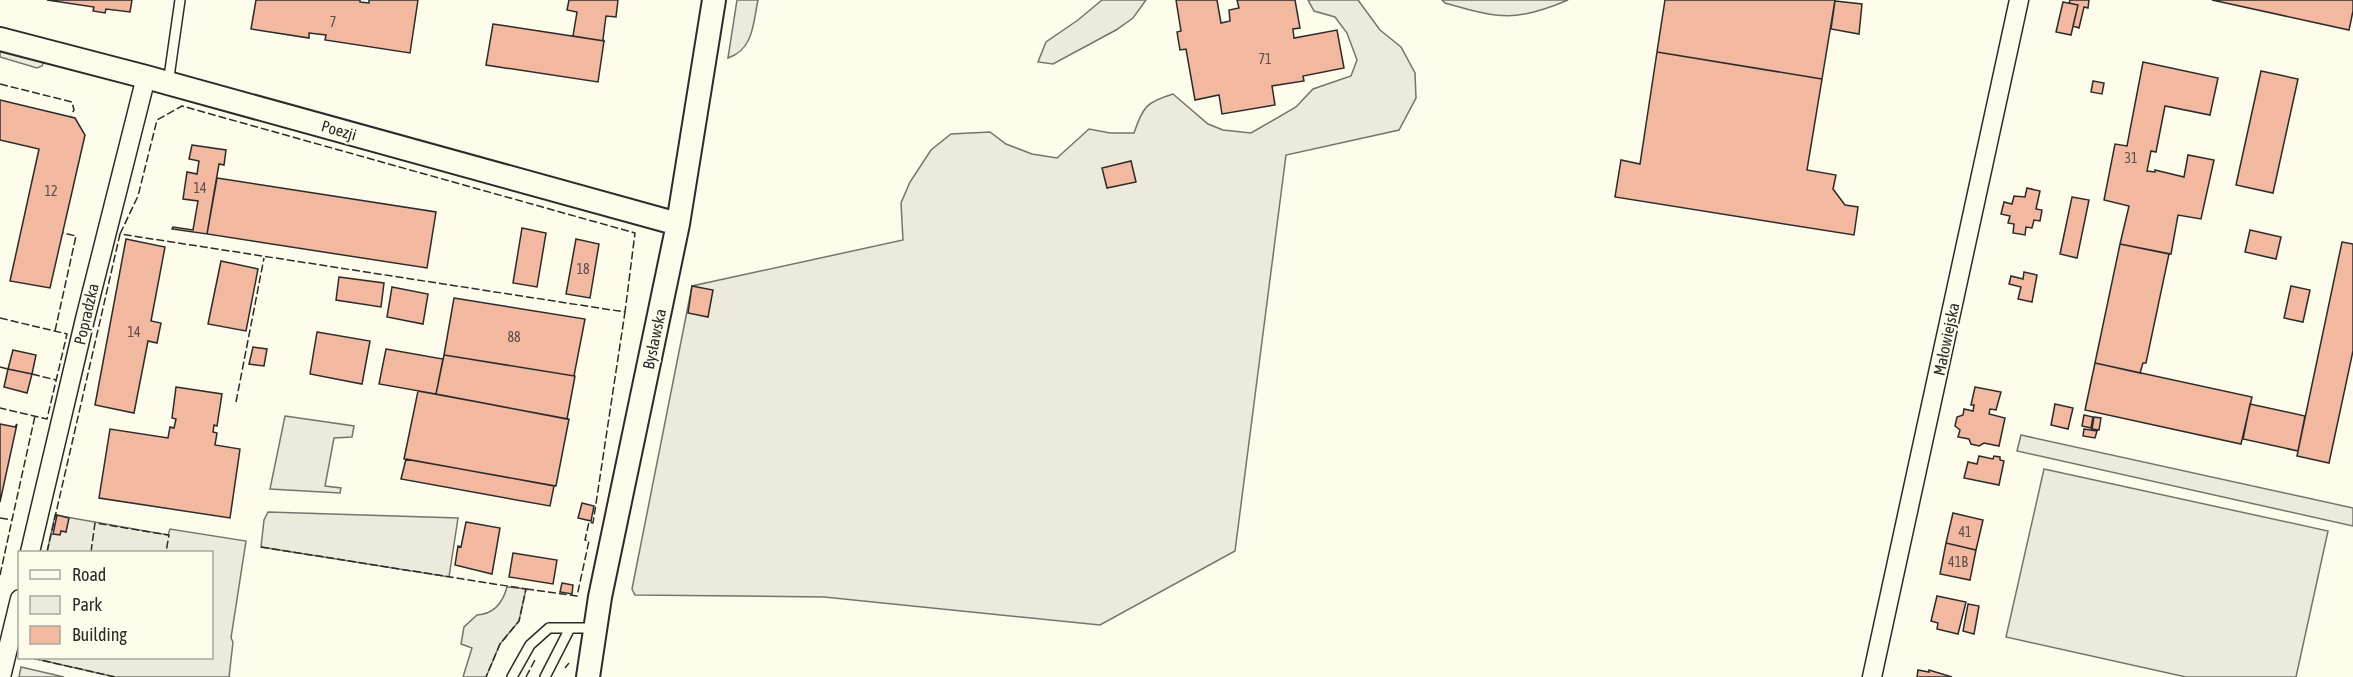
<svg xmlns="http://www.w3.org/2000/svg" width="2353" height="677" viewBox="0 0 2353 677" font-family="'Asap Condensed',sans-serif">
  <rect width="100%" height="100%" fill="#fdfbea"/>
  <path fill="#ecebdb" stroke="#74746e" stroke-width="1.5" d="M737 0H758C753 23 754 49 728 58Z
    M1102 0H1146L1133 18 1116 30 1053 64 1038 62 1046 42 1078 20Z
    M1308 0H1358L1380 30 1401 47 1415 73 1416 98 1399 130 1286 155 1235 551 1100 625 824 597 635 595 632 589 692 286 903 240 901 203 910 182 931 150 951 134 990 132 1006 144 1032 154 1057 158 1089 129 1110 133H1134C1143 106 1147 102 1173 94L1208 124 1223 130 1251 133 1296 107 1313 89 1351 76 1357 60 1347 33 1335 17 1314 11Z
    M1442 0H1568C1514 23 1499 18 1445 3Z
    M0 49 44 61 42 66 37 68 0 57Z
    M285 416 354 426 352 437 334 438 325 486 341 488 340 493 270 489Z
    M2021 435 2353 508V526L2017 451Z
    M2044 469 2328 531 2296 677H2186L2006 637Z
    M268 512 458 518 449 577 261 547 264 520Z
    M55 515 168 535 170 529 246 541 231 638 233 642 229 677H115L32 658H212V552H47Z
    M507 587 526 589 519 621 500 644 486 677H463L472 648 461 644 464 627 477 615C494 614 503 602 507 587Z
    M21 667 64 677H19Z"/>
  <path fill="#f2b8a0" stroke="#2b2b2b" stroke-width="1.5" d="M47 0H132L130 12 106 9 105 13 93 11 94 7Z
    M256 0H360V2L369 3V0H418L410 53 325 40 326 35 309 33V38L251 29Z
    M569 0H618L616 17 606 16 603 39 604 41 573 36 577 12 567 10Z
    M1176 0H1217L1221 23 1230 21 1229 10 1239 8 1237 0H1295L1300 28 1293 29 1294 38 1337 30 1344 68 1303 76 1304 81 1272 86 1275 105 1222 114 1219 95 1195 100 1186 49 1180 50 1177 32 1181 31Z
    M1665 0H1835L1822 79 1657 52Z
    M2070 0H2089L2088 8 2084 7 2079 28 2073 26 2078 5 2069 3Z
    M2212 0H2353V11L2349 30Z
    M1835 1 1862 4 1859 34 1831 29Z
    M2063 2 2078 5 2071 35 2056 32Z
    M493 24 604 41 598 82 486 65Z
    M1657 52 1822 79 1807 170 1836 175 1833 189 1845 205 1858 207 1854 235 1615 197 1621 160 1640 164Z
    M2143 62 2218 78 2210 115 2165 106 2156 152 2151 151 2147 171 2155 172V170L2184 177 2188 155 2214 160 2201 219 2178 215 2171 254 2120 244 2129 206 2104 200 2115 144 2127 146Z
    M2261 71 2298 79 2273 193 2236 185Z
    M2093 81 2104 83 2102 94 2091 92Z
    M0 100 75 118 85 135 50 288 10 281 39 149 0 140Z
    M192 145 226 150 224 165 219 164 207 234 172 229 173 227 193 230 198 201 183 199 187 172 197 174 199 161 189 159Z
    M1131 161 1136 182 1107 188 1102 168Z
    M217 178 436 212 427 268 207 234Z
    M2027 188 2040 191 2036 209 2042 210 2040 221 2034 220 2032 228 2026 227 2025 235 2013 233 2014 224 2008 223 2010 216 2001 214 2004 202 2012 204 2014 196 2025 197Z
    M2072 197 2089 200 2077 258 2060 254Z
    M522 228 546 233 537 287 513 283Z
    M2250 230 2281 237 2276 259 2245 252Z
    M126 239 165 247 151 321 161 323 157 343 148 341 134 413 95 405Z
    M576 239 599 244 590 298 566 294Z
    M2342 242 2353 244V351L2329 463 2297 456Z
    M2120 244 2169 254 2146 363H2143L2140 373 2095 363Z
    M221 261 258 269 246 331 208 324Z
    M2024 272 2037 275 2032 302 2018 299 2021 287 2009 284 2011 276 2023 279Z
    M339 277 384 283 381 307 336 300Z
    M692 286 713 290 708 317 688 313Z
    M2291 286 2310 290 2303 322 2284 318Z
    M392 287 428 294 423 324 387 317Z
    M454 298 585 319 574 376 444 355Z
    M317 332 370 341 362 384 310 374Z
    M253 347 267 349 264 366 249 364Z
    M386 349 443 359 436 394 379 384Z
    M13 350 36 355 32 374 8 369Z
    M444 355 575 376 567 419 436 394Z
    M2095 363 2252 397 2241 444 2085 410Z
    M8 369 32 374 27 393 4 387Z
    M176 387 222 394 217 426 214 425 213 432 217 433 215 445 240 449 230 518 99 498 110 429 168 438 170 427 174 428 176 419 172 418Z
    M1975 387 2001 392 1996 410 1990 409 1989 414 2005 418 1999 446 1984 443 1979 446 1971 444 1969 439 1958 437 1960 430 1955 426 1957 417 1963 415 1964 409 1973 411 1974 405H1971Z
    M418 391 569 419 556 486 404 459Z
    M2055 404 2073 408 2068 429 2051 425Z
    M2250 404 2305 416 2298 451 2243 439Z
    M2084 415 2093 417 2091 428 2082 426Z
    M2094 417 2101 418 2099 430 2092 429Z
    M0 424 15 427 17 424 0 502Z
    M2084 429 2097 431 2095 438 2083 436Z
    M1979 456 1993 459 1994 456 2000 457V460L2004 461 1999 485 1964 478 1968 462 1977 464Z
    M406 459 554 486 550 506 401 479Z
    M582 503 594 506 591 521 578 518Z
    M1953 513 1983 520 1976 550 1946 543Z
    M57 515 69 518 66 532 61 531 60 535 53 534Z
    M466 522 500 528 492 574 455 565 458 546 461 547Z
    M1946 543 1976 550 1970 580 1940 574Z
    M513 553 557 560 553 584 509 577Z
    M562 583 573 585 572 594 560 592Z
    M1937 596 1966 602 1958 634 1937 629 1938 623 1931 621Z
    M1968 604 1979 606 1974 634 1963 631Z
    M1918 670 1929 672V670L1952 677H1917Z"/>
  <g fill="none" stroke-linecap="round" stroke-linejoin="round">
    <g stroke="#2b2b2b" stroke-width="12">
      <path id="service" d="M168 84 180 0
        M512 677 530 645 549 628H594
        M545 677 569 630"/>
    </g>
    <g stroke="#2b2b2b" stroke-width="21">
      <path id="minor" d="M30 552 85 319 146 77
        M1 677 20 599
        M1872 677 2019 0"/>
    </g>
    <g stroke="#2b2b2b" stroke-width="26">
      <path id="tertiary" d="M0 39 146 77 678 224
        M588 677 600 597 678 224 714 0"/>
    </g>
    <use href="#service" stroke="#fdfbea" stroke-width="9"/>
    <use href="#minor" stroke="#fdfbea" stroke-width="18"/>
    <use href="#tertiary" stroke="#fdfbea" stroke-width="22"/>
    <path stroke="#2b2b2b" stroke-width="1.5" stroke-dasharray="8 3" stroke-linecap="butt" d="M0 84 72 102 74 110 71 115
      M120 234 138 196 157 120 182 106 635 233 625 312
      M0 318 67 334 47 419 0 408
      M55 331 76 236 63 233
      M0 367 8 369
      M32 374 56 380
      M236 402 264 258
      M0 518 12 520 35 416
      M261 547 526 589 519 621 500 644 486 677
      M47 552 120 234 625 312 593 523 589 522 585 540 589 541 577 596 526 589
      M91 552 95 523 169 535 166 552
      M0 575 12 520
      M32 658 115 677
      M565 668 569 663
      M526 677 536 658"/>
  </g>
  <g text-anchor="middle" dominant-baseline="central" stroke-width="4.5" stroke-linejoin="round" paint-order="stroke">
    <g font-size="14" fill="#5d4e48">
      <text x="333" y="22">7</text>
      <text x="1265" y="59">71</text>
      <text x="2131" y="158">31</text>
      <text x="200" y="188">14</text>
      <text x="51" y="191">12</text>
      <text x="583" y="269">18</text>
      <text x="134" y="332">14</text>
      <text x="514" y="337">88</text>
      <text x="1965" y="532">41</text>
      <text x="1958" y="562">41B</text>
    </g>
    <g font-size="16" fill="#2b2b2b" stroke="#fdfbea">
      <text transform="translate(339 130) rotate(16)">Poezji</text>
      <text transform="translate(86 314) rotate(-77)">Popradzka</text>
      <text transform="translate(654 339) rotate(-78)">Bysławska</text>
      <text transform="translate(1946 339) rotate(-78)">Małowiejska</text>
    </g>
  </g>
  <rect x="18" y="551" width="195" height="108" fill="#fdfbea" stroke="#a9a89e" stroke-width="1.5"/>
  <rect x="30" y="570" width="30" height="9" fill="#fdfbea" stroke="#a9a89e" stroke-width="1.5"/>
  <text x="72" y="581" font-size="18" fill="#2b2b2b">Road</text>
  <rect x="30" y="596" width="30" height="18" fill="#ecebdb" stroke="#a9a89e" stroke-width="1.5"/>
  <text x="72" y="611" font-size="18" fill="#2b2b2b">Park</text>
  <rect x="30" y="626" width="30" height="18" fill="#f2b8a0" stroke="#a9a89e" stroke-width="1.5"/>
  <text x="72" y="641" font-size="18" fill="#2b2b2b">Building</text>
</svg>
